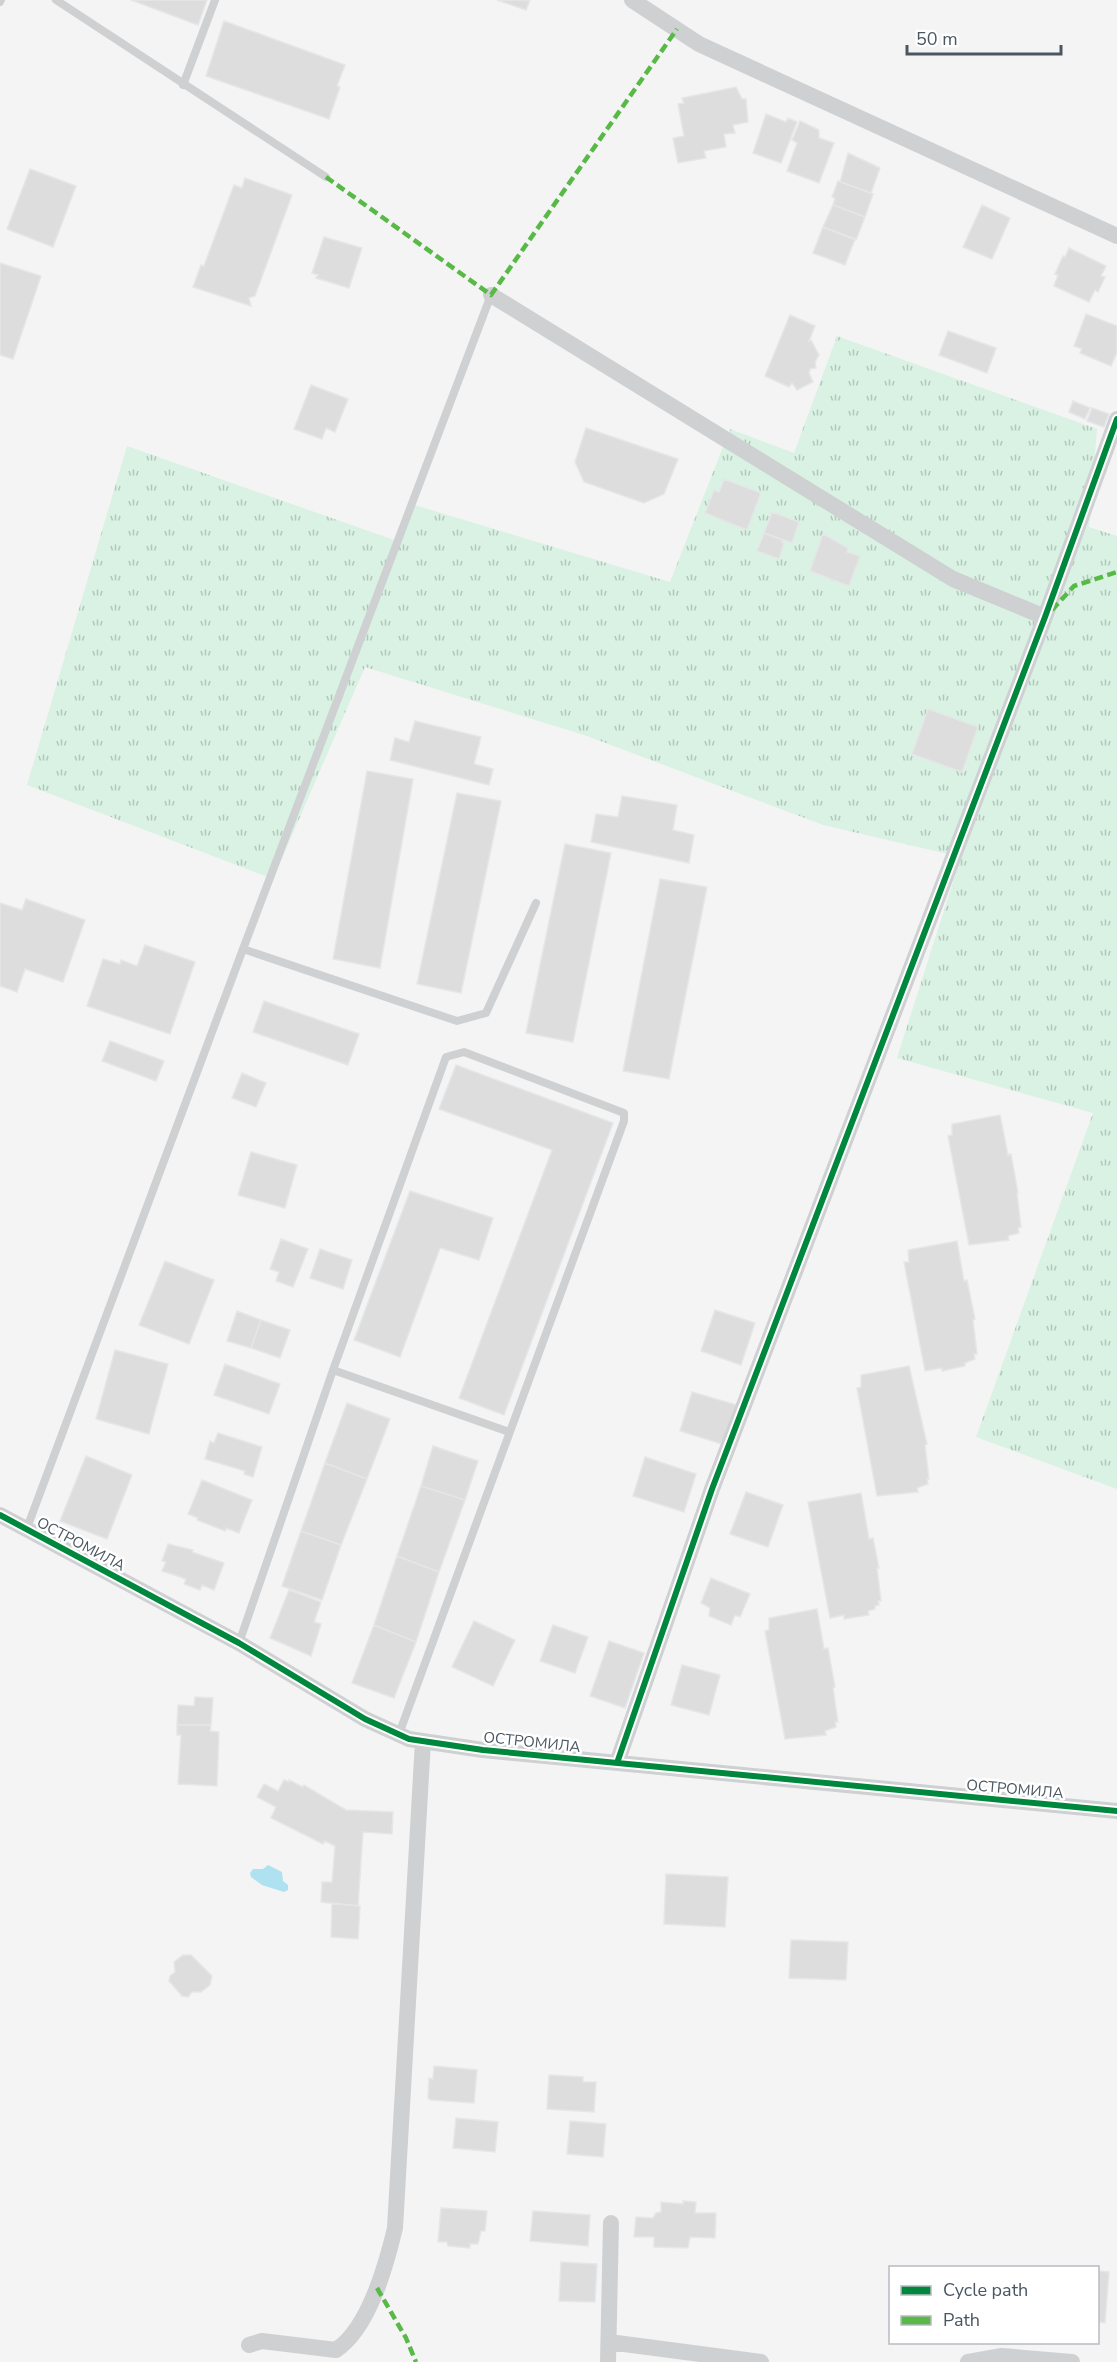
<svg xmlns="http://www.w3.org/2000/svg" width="1117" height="2362" viewBox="0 0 1117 2362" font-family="'Nunito Sans',sans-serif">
  <defs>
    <pattern id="grass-tufts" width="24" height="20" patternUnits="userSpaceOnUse" patternTransform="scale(1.5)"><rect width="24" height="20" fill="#d9f2e3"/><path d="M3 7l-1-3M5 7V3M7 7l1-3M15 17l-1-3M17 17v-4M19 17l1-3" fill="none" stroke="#b2c7bb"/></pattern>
  </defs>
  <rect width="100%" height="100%" fill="#f4f4f4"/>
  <path fill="url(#grass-tufts)" d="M837 336 1097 429 1089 527 1117 536V1489L976 1437 1093 1113 897 1058 961 857 823 825 587 736 365 667 273 879 27 785 127 446 397 541 411 504 670 582 730 429 794 453Z"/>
  <path fill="#aee2f0" d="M268 1865 282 1872 283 1881 288 1885V1890L284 1892 262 1885 251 1877 250 1873 253 1869H263Z"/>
  <path fill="#ddddde" stroke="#e5e6e7" stroke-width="1.5" d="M131 0H207L198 25Z
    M497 0H530L526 10Z
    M224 21 345 65 337 86 340 87 329 119 206 76Z
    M736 87 742 99H746L748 122 733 125 735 133 724 134 726 147 704 151 706 158 678 163 673 138 684 136 678 104 684 103 682 98Z
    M766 114 786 122 788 118 797 122 781 163 753 153Z
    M800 121 819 130V138L834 143 819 183 787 171 797 143 792 140Z
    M848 153 880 168 871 193 840 182Z
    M30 169 76 186 53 247 7 229Z
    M245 178 292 195 255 296 249 298 251 306 193 287 201 265 204 266 234 185 242 188Z
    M838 181 873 194 865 217 833 205 835 198 832 197Z
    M833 205 865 217 856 240 823 227Z
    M982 205 1010 218 992 259 963 247Z
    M823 227 855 239 845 265 813 253Z
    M324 237 362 248 349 288 316 278 318 275 312 273Z
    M1069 248 1106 266 1101 276 1105 277 1098 292 1095 290 1089 302 1054 286 1058 275 1055 274 1063 256 1065 257Z
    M0 263 41 276 13 359 0 355Z
    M1086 314 1117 326V352L1111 366 1080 353 1082 349 1074 346Z
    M790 315 815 326 809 341 811 340 819 355 815 362 816 368 810 369 809 373 813 382 797 390 792 383 789 387 765 376Z
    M948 331 996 348 987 373 939 355Z
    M311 385 348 399 335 432 326 428 322 439 294 429Z
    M1073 401 1090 408 1085 419 1069 412Z
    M1092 408 1109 414 1104 427 1087 421Z
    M586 428 678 459 664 494 644 503 584 482 575 462Z
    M724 479 761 493 747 530 705 513 714 490 719 492Z
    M772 512 799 522 792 543 764 533Z
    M764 533 783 540 782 542 784 543 779 559 757 551Z
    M823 534 848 548 847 552 860 556 849 586 810 571Z
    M928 709 978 727 962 772 912 754Z
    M415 721 481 737 474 764 493 769 489 785 390 760 395 738 409 742Z
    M367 771 413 779 380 968 333 959Z
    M457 793 501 801 461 993 417 984Z
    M622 796 677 805 673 830 694 835 689 863 591 842 596 814 618 817Z
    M565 844 611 853 573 1042 526 1033Z
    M660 879 707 887 669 1079 623 1071Z
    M26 899 85 920 63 982 25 969 17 992 0 986V903L22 910Z
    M145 945 195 962 170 1034 87 1006 103 959 120 964 121 960 137 966Z
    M264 1001 359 1034 348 1065 253 1032Z
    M110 1041 164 1061 156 1081 102 1061Z
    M456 1065 613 1123 504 1415 459 1398 552 1150 439 1109Z
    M242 1073 266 1083 256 1107 232 1098Z
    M1000 1115 1008 1155 1011 1154 1018 1193H1017L1021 1227 1018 1228 1019 1233 1008 1236 1009 1240 969 1245 948 1136 952 1135V1124Z
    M251 1152 297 1165 285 1208 238 1195Z
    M410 1191 493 1218 479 1260 440 1248 400 1357 354 1340Z
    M281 1239 308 1249 293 1287 276 1281 279 1272 270 1269Z
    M957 1241 964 1281 967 1280 975 1319 973 1320 977 1354H974L975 1359 965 1363V1366L942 1371V1368L925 1371 904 1262H909L908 1250Z
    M320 1249 352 1260 343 1289 310 1278Z
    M165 1261 214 1280 189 1344 139 1325Z
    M715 1310 755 1323 741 1365 701 1351Z
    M237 1311 261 1320 251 1348 227 1341Z
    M261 1320 290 1330 280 1358 251 1348Z
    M115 1350 168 1364 149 1434 96 1419Z
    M225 1364 280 1384 269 1414 214 1395Z
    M909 1366 927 1444 925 1445 929 1479H927L928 1484 917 1488 918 1492 877 1496 857 1388 861 1387V1375Z
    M692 1392 737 1405 725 1445 680 1431Z
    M347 1403 390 1419 367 1479 325 1463Z
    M218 1433 262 1447 253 1477 244 1474 245 1471 205 1459 210 1441 214 1443Z
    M433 1446 478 1461 465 1500 421 1486Z
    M86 1456 132 1475 107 1539 60 1521Z
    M645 1457 696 1474 684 1512 633 1496Z
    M325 1463 367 1479 341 1545 301 1531Z
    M202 1480 252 1500 239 1533 226 1528 225 1531 197 1520 198 1518 188 1514Z
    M421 1486 465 1500 439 1572 397 1556Z
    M746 1492 783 1505 768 1547 730 1534Z
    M861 1493 869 1539 873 1538 879 1568H877L881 1601H878L879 1605 875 1606V1609L868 1611 869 1615 844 1619V1615L830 1618 808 1502Z
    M301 1531 341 1545 322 1600 282 1586Z
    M168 1544 193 1550 192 1552 224 1563 214 1590 202 1585 200 1590 184 1584 186 1579 162 1571 166 1562 162 1561Z
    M397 1556 439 1572 416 1642 374 1625Z
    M711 1578 750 1594 740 1617 735 1615 731 1625 709 1616 710 1608 701 1603Z
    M289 1590 321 1602 314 1622 321 1624 311 1656 270 1638Z
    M817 1609 824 1649 828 1648 835 1687 833 1688 838 1722H835L836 1727 825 1731 826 1735 785 1739 765 1631 769 1630V1618Z
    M474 1621 515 1640 493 1686 452 1667Z
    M374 1625 416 1642 394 1698 352 1683Z
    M553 1625 588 1637 575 1673 540 1661Z
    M609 1641 644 1653 625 1708 590 1696Z
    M682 1665 720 1675 709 1715 671 1705Z
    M195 1697 213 1698 211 1725H177L178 1705 194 1706Z
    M177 1725H211L210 1731 219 1732 217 1786 178 1784 181 1735H177Z
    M284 1780 289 1782V1780L303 1787 304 1785 346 1810 393 1812 392 1834 363 1832 358 1906 321 1902 322 1882H332L335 1846 325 1841 323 1844 271 1818 276 1807 257 1797 264 1784 278 1791Z
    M666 1874 728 1877 725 1927 664 1924Z
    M332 1903 360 1906 358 1939 331 1937Z
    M791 1940 848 1942 846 1980 789 1978Z
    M183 1955H191L212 1976 210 1985 201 1992H192L188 1997 182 1996 169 1981 170 1976 175 1972 174 1962Z
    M434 2066 477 2070 474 2103 431 2100 428 2098 429 2078 433 2079Z
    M549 2075 583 2077V2082H596L594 2112 547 2109Z
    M456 2118 498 2122 495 2152 453 2148Z
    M570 2121 606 2124 603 2157 567 2154Z
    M683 2201 696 2202 695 2213H716L715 2238 690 2237 688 2248 654 2247V2237H634L636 2217 653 2218 656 2213 661 2212V2202L683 2204Z
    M441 2208 487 2211 485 2231H481L478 2244H470V2248L448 2246 447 2242H438Z
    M533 2211 590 2215 588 2246 530 2241Z
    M561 2262 597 2264 595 2302 559 2301Z
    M1098 2271 1109 2272 1105 2323 1098 2322Z"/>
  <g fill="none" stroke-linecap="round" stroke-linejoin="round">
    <path stroke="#ced0d2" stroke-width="8" d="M56 0 326 177
      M0 2 1 0
      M183 85 215 0
      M243 949 457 1021 486 1013 536 903
      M333 1370 509 1432
      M27 1528 243 949 491 295
      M239 1643 333 1370 446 1057 464 1052 624 1113V1121L399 1734"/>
    <path stroke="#ced0d2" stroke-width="16" d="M632 0 699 44 1117 236
      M491 295 953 579 1045 617
      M0 1515 239 1643 365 1719 409 1739 483 1750 1117 1811
      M617 1763 712 1489 1045 617 1117 419
      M609 2342 761 2362
      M249 2345 262 2341 336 2350C369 2328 386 2266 395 2228L423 1741
      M608 2362 611 2223
      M968 2362 1002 2356 1072 2362"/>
    <path stroke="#58b947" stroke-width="4.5" stroke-dasharray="9 4.5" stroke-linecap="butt" d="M326 177 491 295 677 29
      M1052 610 1074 586 1117 572
      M377 2288 406 2338 416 2362"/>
    <g stroke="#fff" stroke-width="10">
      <path id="cycleway" d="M0 1515 239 1643 365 1719 409 1739 483 1750 1117 1811
        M617 1763 712 1489 1045 617 1117 419"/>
    </g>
    <use href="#cycleway" stroke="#00873e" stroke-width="6"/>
  </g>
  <g text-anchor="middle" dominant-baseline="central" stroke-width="5" stroke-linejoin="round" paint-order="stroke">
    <g font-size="15" fill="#4a5661" stroke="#fff">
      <text transform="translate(81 1544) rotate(28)">ОСТРОМИЛА</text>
      <text transform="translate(532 1742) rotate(6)">ОСТРОМИЛА</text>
      <text transform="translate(1015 1789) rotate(5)">ОСТРОМИЛА</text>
    </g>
  </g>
  <rect x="889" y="2266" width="210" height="78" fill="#ffffff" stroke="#b7bbc0" stroke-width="1.5"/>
  <rect x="901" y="2286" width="30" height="9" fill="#00873e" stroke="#b7bbc0" stroke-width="1.5"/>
  <text x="943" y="2296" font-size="18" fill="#4a5661">Cycle path</text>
  <rect x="901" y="2316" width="30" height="9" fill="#58b947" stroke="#b7bbc0" stroke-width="1.5"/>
  <text x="943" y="2326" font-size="18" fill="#4a5661">Path</text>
  <path d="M907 45v9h154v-9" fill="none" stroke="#4a5661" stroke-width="3"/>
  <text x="916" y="45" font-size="18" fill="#4a5661" stroke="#ffffff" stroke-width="4.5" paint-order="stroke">50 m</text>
</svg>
